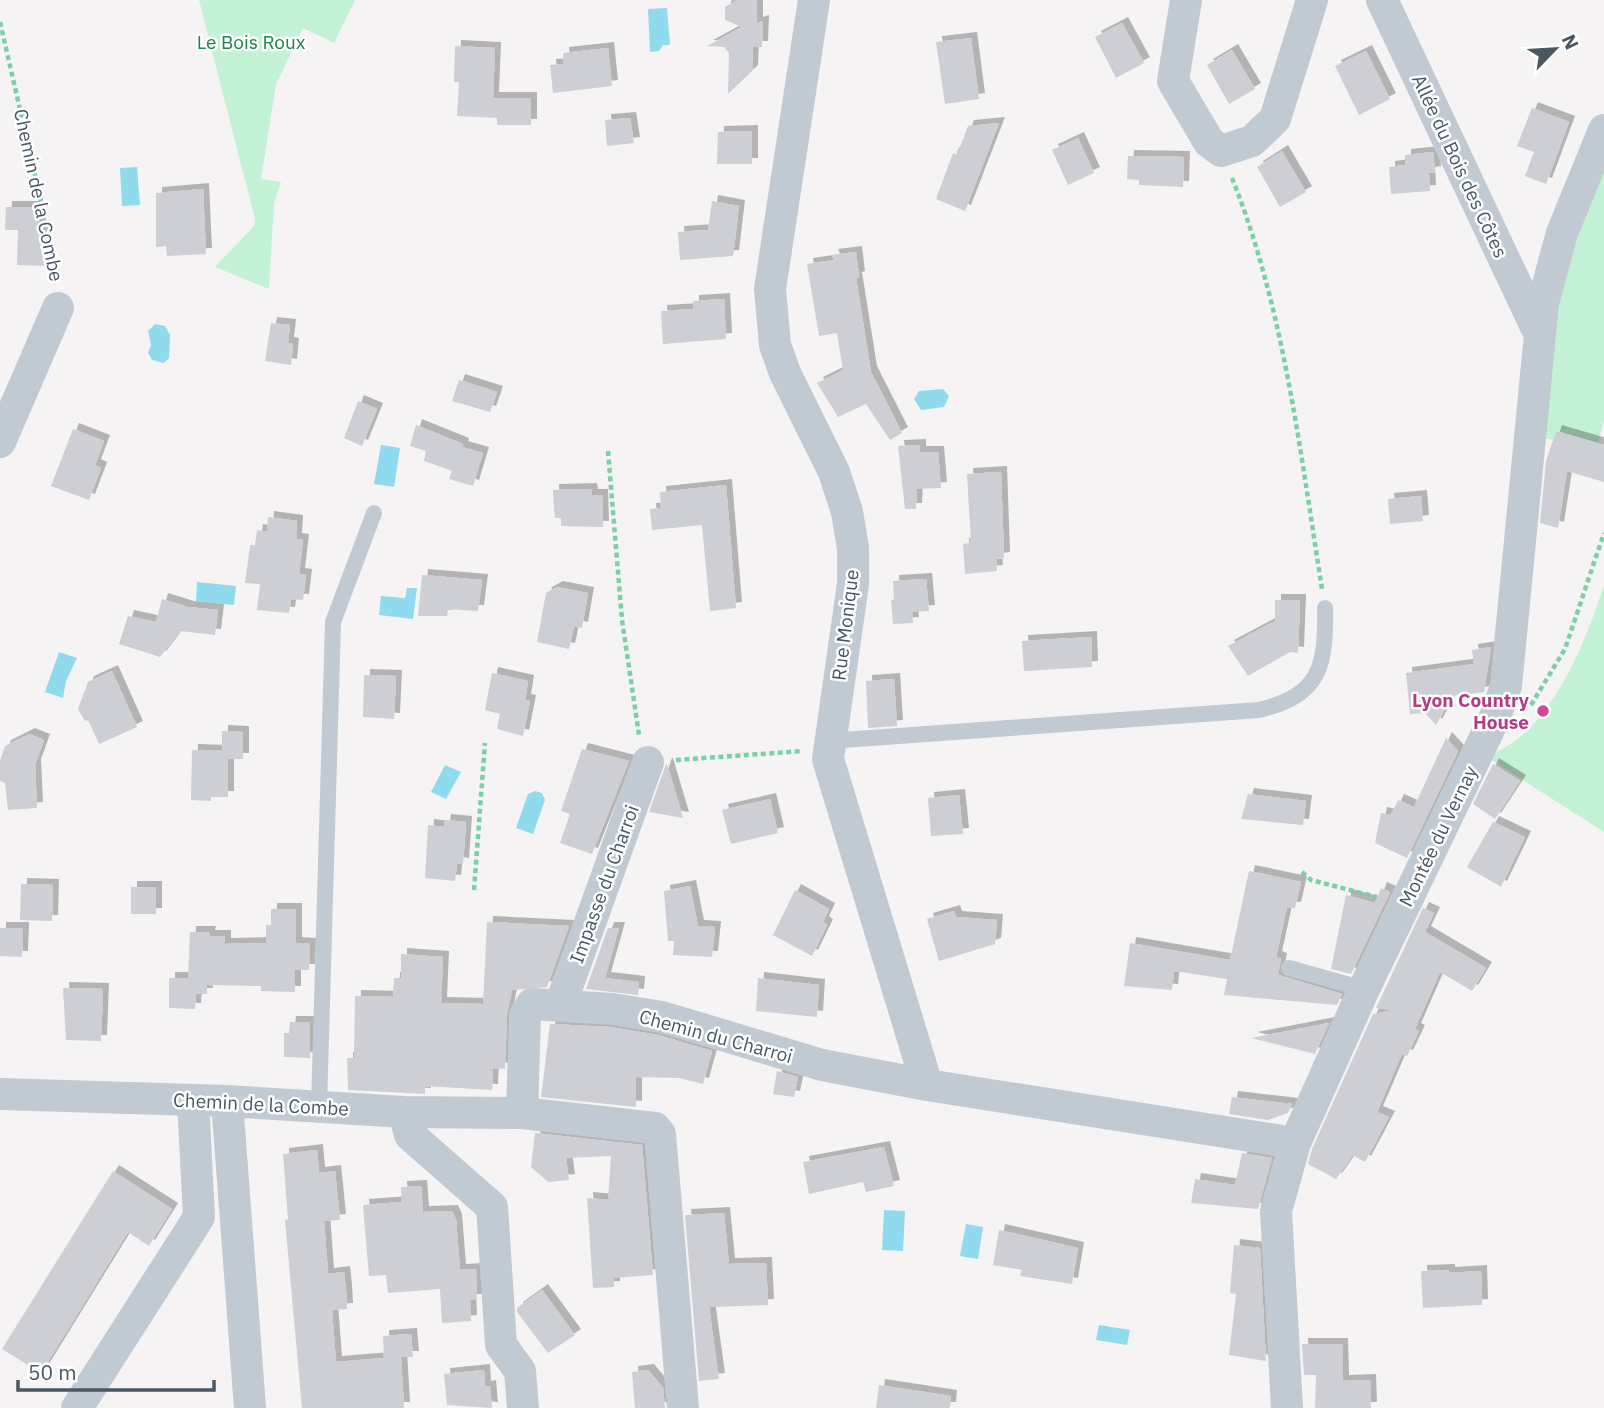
<svg xmlns="http://www.w3.org/2000/svg" width="1604" height="1408" viewBox="0 0 1604 1408" font-family="'IBM Plex Sans',sans-serif">
  <defs>
    <filter id="shadow"><feDropShadow dx="6" dy="-6" stdDeviation="0" flood-color="#0004"/></filter>
  </defs>
  <rect width="100%" height="100%" fill="#f5f3f3"/>
  <path fill="#c3f1d5" d="M199 0H355L334 43 303 28 276 84 261 179 281 182 274 203 269 289 215 267 254 226 255 219Z
    M1604 156V422L1598 443 1556 431 1553 440 1535 436 1552 290Z
    M1604 585V832L1487 757C1502 749 1516 742 1528 730 1565 693 1588 634 1604 585Z"/>
  <path fill="#90daee" d="M667 8 670 45H663L659 51 650 52 648 9Z
    M137 167 140 205 122 206 120 168Z
    M155 324 165 326 170 335 169 358 164 363 152 360 148 353 151 345 148 331Z
    M943 389 949 396 944 407 921 410 914 399 919 391Z
    M381 445 400 448 394 487 374 484Z
    M197 582 236 586 234 605 196 601Z
    M407 588H417L413 619 379 615 381 596 405 598Z
    M59 652 77 658 66 681 63 698 45 692Z
    M445 765 461 772 446 799 431 792Z
    M535 791 542 793 545 800 533 834 516 828 528 794Z
    M884 1210 905 1211 903 1251 882 1250Z
    M966 1224 983 1227 978 1259 960 1256Z
    M1099 1325 1130 1330 1127 1345 1096 1340Z"/>
  <path fill="#cdcfd5" filter="url(#shadow)" d="M737 0H757V23L763 21 762 47H753L752 71 728 94 729 53 724 47 707 46 742 27 725 20V7Z
    M1122 23 1144 63 1116 78 1095 37Z
    M971 38 979 99 945 104 936 42Z
    M455 46 495 48 493 98H531V125H497V118L457 116 459 82H454Z
    M608 48 612 86 553 93 550 65 564 64 563 53Z
    M1232 50 1255 89 1229 104 1207 65Z
    M1366 51 1390 99 1359 115 1335 66Z
    M1532 108 1569 122 1546 184 1525 176 1534 152 1517 146Z
    M630 118 634 143 607 146 605 120Z
    M999 123 965 211 936 199 953 153 957 155 968 126Z
    M752 131V164H717L718 132Z
    M1078 138 1094 173 1068 185 1052 150Z
    M1282 151 1306 192 1280 207 1257 167Z
    M1433 152 1435 172 1429 173 1430 191 1391 194 1389 167 1405 165V155Z
    M1128 156 1184 157 1183 187 1139 185V180L1127 179Z
    M203 189 206 254 167 256 166 246 156 247V193Z
    M712 201 739 206 733 256 680 260 678 232 708 230Z
    M6 207H36L49 266 17 265 18 230H5Z
    M856 252 859 277 856 278 871 372 902 433 890 440 866 404 838 417 817 383 843 370 837 333 819 336 807 264 834 260 832 255Z
    M724 299 726 339 663 344 661 311 693 309V301Z
    M271 323 290 325 288 343 293 344 291 365 265 361Z
    M459 380 497 392 490 412 452 401Z
    M358 401 377 409 362 446 344 438Z
    M416 425 463 444 462 447 483 453 473 486 449 479 452 471 424 461 426 451 410 446Z
    M73 429 104 441 95 465 101 468 89 500 51 486Z
    M1556 431 1604 445V482L1567 471 1558 528 1540 523 1546 461Z
    M920 445V452H938L941 488 917 489 916 509H905L898 446Z
    M1001 472 1004 558 996 559 997 571 965 574 963 544 971 543 967 474Z
    M726 485 736 608 710 611 702 525 652 530 650 509 661 508 660 492Z
    M591 489 592 495H602L603 527 561 526V518H555L554 510 553 490Z
    M1421 496 1423 521 1390 524 1388 499Z
    M268 517 297 521 296 539 303 540 299 574 306 575 303 600 291 599 289 613 257 610 260 584 245 583 250 545H255L257 530 267 532Z
    M422 575 482 580 478 611 448 609 447 616H418Z
    M926 579 929 611 912 612 913 623 893 624 891 600H894L893 581Z
    M557 587 588 593 582 628 574 626 569 649 537 642 546 593Z
    M162 599 188 607 218 610 215 635 180 631 160 657 119 644 128 616 156 622Z
    M1275 600H1300L1298 653 1290 652 1248 676 1228 646 1275 621Z
    M1091 637 1092 667 1024 671 1022 641Z
    M1491 647 1484 692 1452 696 1436 725 1425 713 1410 714 1406 673 1474 664 1472 650Z
    M112 671 137 727 99 744 88 720 85 721 78 709 88 682Z
    M492 673 528 681 525 700 530 701 523 736 497 729 500 714 485 710Z
    M364 675 396 676 394 719 363 717Z
    M894 679 897 726 868 728 866 681Z
    M222 731 243 732V759H228V797H211V801L191 800 192 750 222 751Z
    M29 734 44 740 35 765 37 808 8 810 5 783 0 781V761L5 746Z
    M1446 738 1458 751 1407 858 1375 843 1381 813 1391 815 1398 800 1414 807Z
    M582 749 629 761 592 854 560 843 570 814 561 811Z
    M666 764H667L683 818 649 812Z
    M1493 764 1520 781 1495 819 1473 804Z
    M1248 794 1306 801 1303 825 1241 819Z
    M959 795 963 834 931 836 928 798Z
    M770 799 778 833 731 844 722 810Z
    M445 820 466 822 463 864 457 863 455 881 425 878 428 825 444 827Z
    M1493 822 1525 837 1501 887 1467 867Z
    M1249 871 1301 882 1295 908 1287 907 1276 957 1281 959 1278 975 1342 994 1337 1005 1224 995 1227 979 1174 971 1172 990 1124 986 1130 943 1230 960Z
    M21 884 53 885 52 921 20 920Z
    M690 886 698 926 715 927 712 957 673 955 674 941H668L664 891Z
    M131 887H156V914H131Z
    M1381 888 1390 892 1351 974 1331 969 1346 895 1375 903Z
    M795 890 829 909 823 922 827 925 812 956 773 935Z
    M1423 908 1434 913 1425 932 1486 968 1472 991 1440 972 1415 1029 1419 1031 1407 1056 1402 1054 1377 1112 1389 1117 1365 1162 1353 1155 1336 1179 1308 1164 1312 1149 1373 1014 1394 1010 1376 1008Z
    M271 909H296V943L310 944 309 970H295V992L261 991V986L207 985V994H196L195 1009 169 1008V978H188L190 932H210L209 936H225V944L266 943V925H271Z
    M954 911 956 917 997 920 995 944 939 961 927 919Z
    M487 922 569 926 547 987 512 990 507 1014 505 1069 493 1068 492 1090 425 1086V1094L348 1090 347 1058H354L355 996 393 997 394 978H401V954L443 957 441 1003 483 1004Z
    M0 928H23L22 957 0 956Z
    M608 928H619L605 978 639 982 638 995 586 989Z
    M758 978 819 985 817 1017 756 1011Z
    M63 988 103 989 101 1041 66 1040Z
    M290 1022H310V1058L284 1057V1033H289Z
    M1329 1023 1315 1054 1251 1038Z
    M550 1024 610 1027 658 1035 712 1051 703 1084 679 1078 636 1077V1107L541 1097Z
    M777 1071 798 1077 794 1097 773 1094Z
    M1232 1097 1292 1104 1288 1113 1268 1120 1229 1114Z
    M535 1133 642 1145 653 1275 614 1278V1287L593 1288 587 1198 608 1200 611 1156 566 1158 569 1180 548 1182 531 1167Z
    M884 1147 894 1186 866 1192 863 1182 809 1194 803 1162Z
    M317 1150 319 1173 335 1171 340 1220 324 1221 328 1274 344 1272 346 1290 347 1309 332 1310 336 1362 384 1358 383 1336 411 1334 413 1357H401L404 1408H302L285 1220 288 1219 283 1154Z
    M1242 1153 1272 1158 1258 1209 1191 1203 1195 1179 1235 1185Z
    M113 1171 172 1209 149 1246 128 1232 41 1373 2 1349Z
    M421 1186 423 1212 452 1211 456 1220 460 1270 476 1269 477 1300H470L471 1321 442 1323 440 1289 388 1293 386 1275 369 1276 363 1205 402 1202 401 1187Z
    M724 1213 729 1264 766 1263 768 1305 709 1307 719 1379 699 1381 685 1215Z
    M999 1230 1078 1248 1072 1284 1020 1276 1022 1270 993 1265Z
    M1234 1245 1260 1248 1266 1361 1229 1355 1236 1294 1230 1293Z
    M1449 1270V1273L1481 1271 1482 1305 1423 1308 1421 1271Z
    M542 1290 575 1335 548 1353 517 1312V1308Z
    M1302 1344H1342L1343 1381 1370 1380 1371 1408H1315L1316 1375H1304Z
    M484 1370 485 1387 490 1386 492 1408 447 1405 444 1374Z
    M648 1370 663 1388 665 1408H635L632 1372Z
    M879 1385 951 1396 950 1408H876Z"/>
  <g fill="none" stroke-linecap="round" stroke-linejoin="round">
    <path stroke="#7ad0a6" stroke-width="4.5" stroke-dasharray="5 3.5" stroke-linecap="butt" d="M0 22 59 280
      M1232 178C1284 308 1300 451 1322 589
      M608 451 622 620 639 735
      M1531 705 1565 649 1604 533
      M676 760 803 751
      M1302 872 1311 880 1377 897
      M474 890 485 743"/>
    <path stroke="#c1cad2" stroke-width="16" d="M829 741 1259 710C1321 695 1326 666 1325 608
      M1289 968 1364 989
      M319 1106 333 622 374 513"/>
    <path stroke="#c1cad2" stroke-width="32" d="M814 0 770 289 775 345 785 373 834 472 847 512 853 548V584L828 759 927 1085
      M1186 0 1173 81 1209 142 1221 151 1252 141 1275 119 1312 0
      M1382 0 1538 331
      M0 442 58 308
      M560 1006 648 762
      M0 1094 227 1101 404 1112 522 1113
      M227 1101 250 1408
      M404 1112 410 1135 492 1207 501 1345 520 1371 523 1408
      M77 1408 199 1217 193 1100
      M683 1408 660 1134 655 1128 522 1113 525 1015 532 1004 612 1009 662 1017 822 1065 927 1085 1295 1143
      M1287 1408 1276 1211 1295 1143 1364 989 1495 717 1506 686 1543 303 1562 233 1604 130"/>
  </g>
  <circle fill="#d1479c" stroke="#fff" stroke-width="2.5" cx="1543" cy="711" r="7"/>
  <g text-anchor="middle" dominant-baseline="central" stroke-width="5" stroke-linejoin="round" paint-order="stroke">
    <g font-size="19" fill="#17864f" stroke="#fff">
      <text x="251" y="42">Le Bois Roux</text>
    </g>
    <g font-size="19" fill="#4a5661" stroke="#fff">
      <text transform="translate(1460 166) rotate(65)">Allée du Bois des Côtes</text>
      <text transform="translate(39 195) rotate(78)">Chemin de la Combe</text>
      <text transform="translate(845 625) rotate(-83)">Rue Monique</text>
      <text transform="translate(1438 836) rotate(-64)">Montée du Vernay</text>
      <text transform="translate(604 884) rotate(-70)">Impasse du Charroi</text>
      <text transform="translate(716 1036) rotate(15)">Chemin du Charroi</text>
      <text transform="translate(261 1104) rotate(3)">Chemin de la Combe</text>
    </g>
    <g font-size="19" font-weight="bold" fill="#b23c85" stroke="#fff" text-anchor="end">
      <text x="1529" y="700">Lyon Country<tspan x="1529" dy="22">House</tspan></text>
    </g>
  </g>
  <g transform="translate(1555 49) rotate(65)" stroke="#ffffff" stroke-width="5" paint-order="stroke">
  <path d="M0-5L12 26L0 18L-12 26Z" fill="#4a5661"/>
  <text y="-10" font-size="19" font-weight="bold" text-anchor="middle" fill="#4a5661">N</text>
  </g>
  <path d="M18 1380v10h196v-10" fill="none" stroke="#4a5661" stroke-width="3.5"/>
  <text x="28" y="1380" font-size="21" fill="#4a5661" stroke="#ffffff" stroke-width="5" paint-order="stroke">50 m</text>
</svg>
